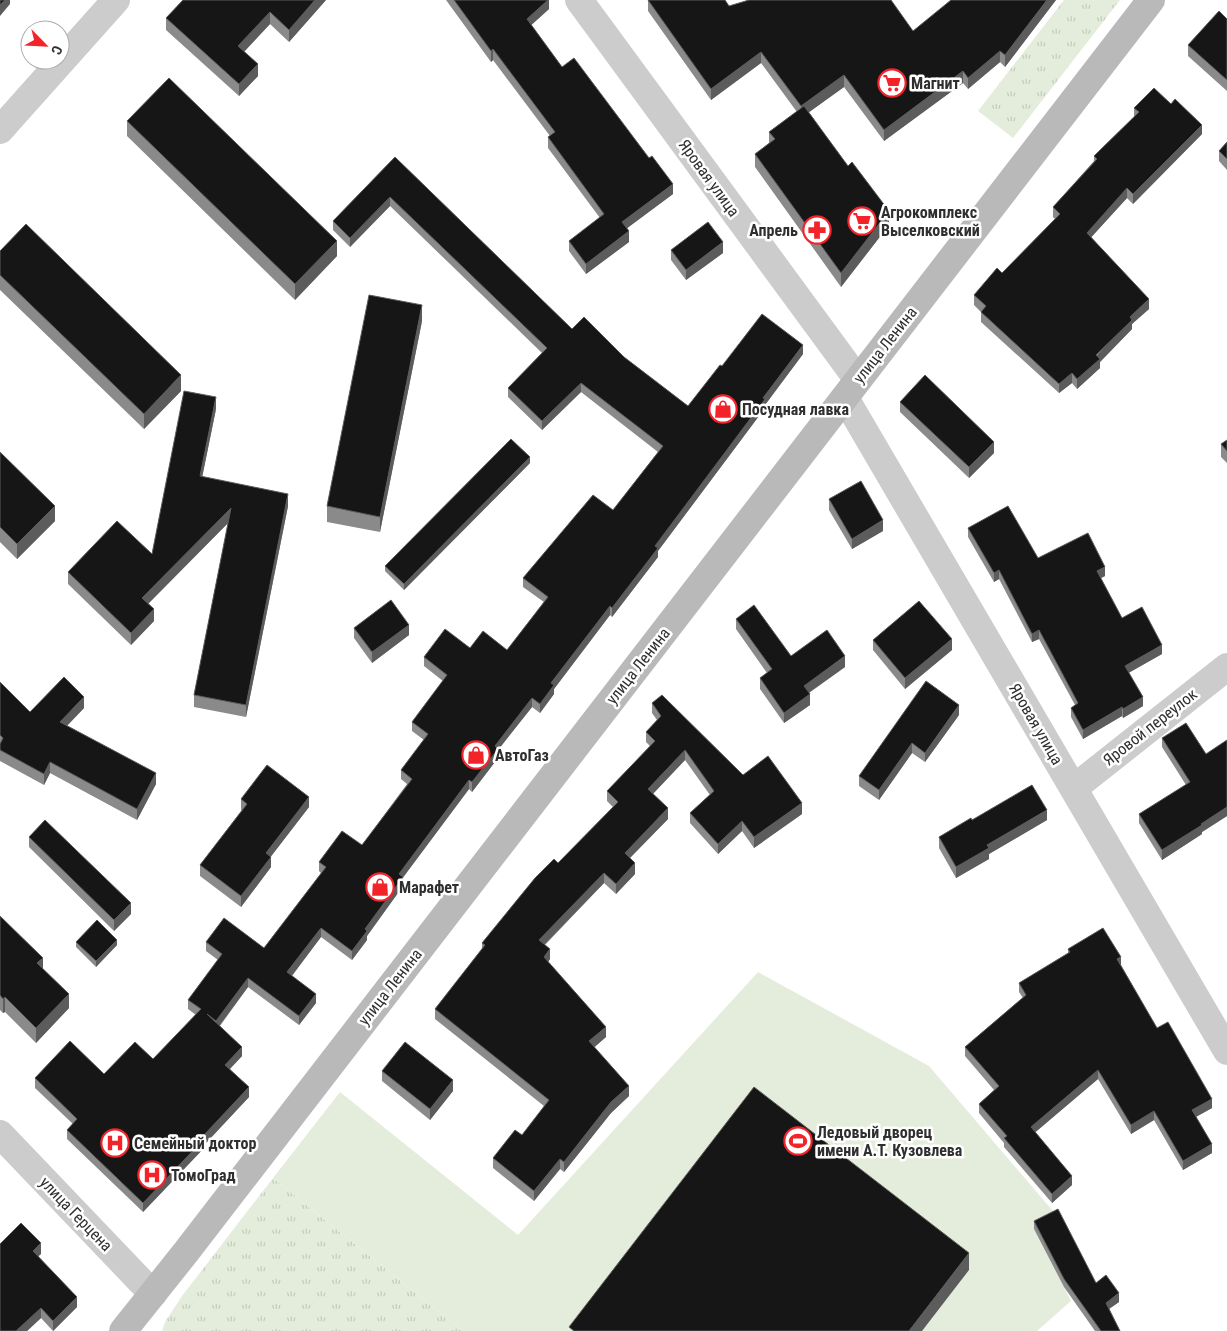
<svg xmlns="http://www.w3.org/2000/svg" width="1227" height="1331" viewBox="0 0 1227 1331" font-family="'Roboto Condensed',sans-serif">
  <defs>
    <pattern id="grass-tufts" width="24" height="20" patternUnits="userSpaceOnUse" patternTransform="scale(1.25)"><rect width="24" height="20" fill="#e4eddb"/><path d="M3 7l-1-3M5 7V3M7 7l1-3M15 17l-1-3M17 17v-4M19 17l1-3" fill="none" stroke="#c4ccbc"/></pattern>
  </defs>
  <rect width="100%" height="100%" fill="#fff"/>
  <path fill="url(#grass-tufts)" d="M1064 0H1120L1013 138 978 111Z
    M273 1178 463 1331H162L165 1322 182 1296Z"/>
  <path fill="#e4eddb" d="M758 972 929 1066 1058 1217 1057 1273 1071 1301 1037 1331H463L273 1178 340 1092 518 1235Z"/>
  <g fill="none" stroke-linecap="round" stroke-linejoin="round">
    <path stroke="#ccc" stroke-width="28" d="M579 0 858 380
      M0 130 116 0
      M845 398 1227 1051
      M1074 788 1227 667"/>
    <path stroke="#ccc" stroke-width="28" d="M0 1134 153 1294"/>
    <path stroke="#b9b9b9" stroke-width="28" d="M123 1331 186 1252 1151 0"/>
  </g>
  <path fill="#8a8a8a" d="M326 0 289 42 270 24 244 52 258 76 239 96 166 30V18Z
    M446 0H549V9L531 25 562 67 673 194 627 228 629 242 586 274 569 251V241L600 218 548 148V137L550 136 493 60 491 62Z
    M648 0 729 6 913 31 1056 0 1005 67 1000 62 968 89 963 83 884 141 844 87 809 112 889 225 841 287 755 167V154L769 143V132L797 112 761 63 711 100 648 11Z
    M1227 19V91L1188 56V45Z
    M1134 108 1202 134 1133 204 1127 198 1091 237 1149 309 1132 324V329L1100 362V368L1077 389 1072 383 1059 393 981 322V312L974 305V295L1002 273 1055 219 1053 217V207L1094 161V156L1134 117Z
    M127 121 337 256 295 300 127 136Z
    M1227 142V170L1219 161V151Z
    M395 157 572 329 624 357 688 406 722 366 803 354 765 405V408L658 551V557L612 617 610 615 554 689V694L540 713 532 707 498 750V758L472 792 469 789 403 877V886L367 936V940L352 960 321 937 292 976 316 1003 299 1025 248 987 220 1026 242 1056 230 1069 249 1097 206 1143V1146L143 1212 67 1139V1130L73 1124 35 1088V1078L104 1074 153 1059 196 1015 188 1009V1000L218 960 206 951V942L264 948 321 873 319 871V862L362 845 407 784 401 779V770L424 740 412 731V722L443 681 424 666V657L470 648 507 650 544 602 523 587V578L613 510 658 452 581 392 542 430 508 397V388L542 353 390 206 350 247 333 230V221Z
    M671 250 723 253 686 280 671 260Z
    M0 251 181 391 144 429 0 290Z
    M422 321 380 532 327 522V506Z
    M900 402 994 453 969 478 900 412Z
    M216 409 202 477 288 506 246 717 194 707V695L228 523 148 604 154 621 131 645 68 584V572L152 554Z
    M1227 440V463L1221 457V444Z
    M0 452 55 521 17 559 0 542Z
    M530 463 404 590 385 571V566Z
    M829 499 883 531 852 549 829 510Z
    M968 528 1038 558 1105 576 1101 578 1122 618 1162 654 1128 673 1143 706 1123 718 1122 716 1083 739 1071 717V708L1075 705 1039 639 1032 642 999 579 994 582 968 537Z
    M736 619 791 656 845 667 809 693 810 705 784 723 760 689V678L767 673 736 629Z
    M354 628 409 635 372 663 354 638Z
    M873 640 952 650 905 689 873 650Z
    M0 682 30 712 84 708 67 726 156 784 137 820 50 773 44 785 0 761Z
    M652 703 743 775 802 814 754 848 742 831 718 854 690 823V813L710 795 685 760 653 794 668 819 630 858 635 874 616 894 604 883 545 945 550 959 548 962 606 1037 594 1047 629 1096 611 1113 564 1172 560 1169 534 1201 493 1168V1158L522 1135 544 1106 435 1019V1009L482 949V943L558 863 613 807 607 801V791L650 746 646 742V732L657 720 652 713Z
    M959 715 925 762 912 753 879 800 859 786V776Z
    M1162 738 1206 754 1227 740V816L1202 832V834L1162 860 1139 823V814L1186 785 1162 747Z
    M241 799 309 807 271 856V867L241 907 200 876V865L242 810H241Z
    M972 820H1047L989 854V859L956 878 939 848V837Z
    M29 837 131 914 114 931 29 847Z
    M0 916 43 969 69 1008 36 1043 5 1012 3 1013 0 1010Z
    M76 942 117 945 96 967 76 947Z
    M1068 949 1121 965 1157 1028 1212 1108 1196 1117 1212 1153 1183 1170 1154 1120 1131 1134 1098 1079 1035 1132 1072 1185 1052 1203 1004 1147V1143L979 1113V1104L994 1090 965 1056V1047L1023 998 1019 992V983L1068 954Z
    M382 1071 453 1091 430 1120 382 1081Z
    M1034 1221 1096 1283 1119 1302 1109 1309 1120 1331H1095L1064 1287 1034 1229Z
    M0 1244 41 1254 38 1256 77 1307 53 1331 41 1318 27 1331H0Z"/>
  <path fill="#5c5c5c" d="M5 0H10V4L0 16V5Z
    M315 0H326L289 42V30Z
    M548 0H549V9L527 29V19Z
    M1047 0H1056L1005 67V55Z
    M270 12V24L238 58V46Z
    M493 49V60L491 62V51Z
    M1000 51V62L968 89V78Z
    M761 52V63L711 100V89Z
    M258 64V76L239 96V84Z
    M963 71V83L884 141V130Z
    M844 75V87L801 118V106Z
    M1202 125V134L1133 204V194Z
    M673 184V194L622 232V222Z
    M1127 188V198L1087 242V233Z
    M390 197V206L350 247V238Z
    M889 211V225L841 287V273Z
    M629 231V242L586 274V264Z
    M337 241V256L295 300V284Z
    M723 242V253L686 280V270Z
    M1149 299V309L1132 324V329L1100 362V368L1077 389V379L1130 317Z
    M422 305V321L380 532V517Z
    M803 345V354L765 405V408L658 551V557L612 617V608L655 546 763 398Z
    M1072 373V383L1059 393V384Z
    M181 375V391L144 429V414Z
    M581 383V392L542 430V421Z
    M216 397V409L200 488V476Z
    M994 442V453L969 478V467Z
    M530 457V463L404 590V584Z
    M288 494V506L246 717V705Z
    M55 506V521L17 559V544Z
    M231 508V520L142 610V598Z
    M883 520V531L852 549V539Z
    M1105 567V576L1097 580V571Z
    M999 570V579L994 582V573Z
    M610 606V615L554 689V694L540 713V704L551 683Z
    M154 609V621L131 645V633Z
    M409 625V635L372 663V652Z
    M1039 630V639L1032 642V634Z
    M952 639V650L905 689V678Z
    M1162 645V654L1125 675V666Z
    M845 656V667L804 696V686Z
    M810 694V705L784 723V713Z
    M84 697V708L60 733V722Z
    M1143 697V706L1123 718V709Z
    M532 698V707L498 750V758L472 792V782L495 746Z
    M959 705V715L925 762V753Z
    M1122 707V716L1083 739V730Z
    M912 743V753L879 800V790Z
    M685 750V760L648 799V789Z
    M50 762V773L44 785V774Z
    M156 773V784L137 820V809Z
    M469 780V789L399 883V874Z
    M309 797V807L266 863V853Z
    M802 803V814L754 848V837Z
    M1227 807V816L1202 832V834L1162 860V850L1201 824Z
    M668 808V819L625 863V853Z
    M1047 810V820L989 854V859L956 878V867L987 845Z
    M742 821V831L718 854V844Z
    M271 857V867L241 907V896Z
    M635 863V874L616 894V884Z
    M604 873V883L539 950V940Z
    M403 877V886L367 936V940L352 960V951L365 929Z
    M131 903V914L114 931V920Z
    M321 928V937L287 982V972Z
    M117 940V945L96 967V961Z
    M550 949V959L544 968V957Z
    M1121 957V966L1117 959Z
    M43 958V972L37 963Z
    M248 978V987L216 1030V1021Z
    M69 994V1008L36 1043V1028Z
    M316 994V1003L299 1025V1016Z
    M5 997V1012L3 1013V999Z
    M606 1027V1037L589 1052V1041Z
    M242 1047V1056L225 1074V1065Z
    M1098 1070V1079L1031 1136V1127Z
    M453 1080V1091L430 1120V1109Z
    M629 1086V1096L611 1113 564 1172V1162L611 1102Z
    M249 1087V1097L206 1143V1146L143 1212V1203L204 1135Z
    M1212 1099V1108L1192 1119V1110Z
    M1154 1111V1120L1131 1134V1125Z
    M1212 1144V1153L1183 1170V1161Z
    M560 1159V1169L534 1201V1191Z
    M1072 1176V1185L1052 1203V1194Z
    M41 1243V1254L33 1261V1251Z
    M969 1253V1270L922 1331H909Z
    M1119 1293V1302L1106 1311V1303Z
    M77 1297V1307L53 1331V1321Z
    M41 1308V1318L27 1331H16Z"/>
  <path fill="#161616" stroke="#5c5c5c" d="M0 0H5L0 5Z
    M183 0H315L289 30 270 12 238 46 258 64 239 84 166 18Z
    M454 0H548L527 19 562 67 574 58 649 158 652 156 673 184 622 222 629 231 586 264 569 241 604 214 548 137 555 132 493 49 491 51Z
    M648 0H725L729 6 749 0H891L913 31 951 0H1047L1005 55 1000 51 968 78 963 71 884 130 844 75 801 106 761 52 711 89Z
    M1219 11 1227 19V80L1188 45Z
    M169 78 337 241 295 284 127 121Z
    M1154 88 1171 104 1175 99 1202 125 1133 194 1127 188 1087 233 1149 299 1130 317 1132 320 1096 355 1100 359 1077 379 1072 373 1059 384 981 312 986 306 974 295 997 268 1002 273 1060 214 1053 207 1097 159 1094 156 1139 112 1134 108Z
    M804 106 848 166 852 162 889 211 841 273 755 154 775 139 769 132Z
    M1227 142V159L1219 151Z
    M395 157 572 329 584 317 624 357 688 406 720 365 722 366 762 314 803 345 763 398 765 399 655 546 658 548 612 608 610 606 551 683 554 685 540 704 532 698 495 746 498 749 472 782 469 780 399 874 403 877 365 929 367 931 352 951 321 928 287 972 316 994 299 1016 248 978 216 1021 207 1014 242 1047 225 1065 249 1087 204 1135 206 1137 143 1203 67 1130 77 1119 35 1078 70 1041 104 1074 135 1042 153 1059 201 1009 188 1000 222 954 206 942 224 918 264 948 326 867 319 862 342 831 362 845 412 779 401 770 428 734 412 722 447 675 424 657 445 629 470 648 483 631 507 650 548 597 523 578 593 495 613 510 663 446 581 383 542 421 508 388 547 348 390 197 350 238 333 221Z
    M708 222 723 242 686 270 671 250Z
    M26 224 181 375 144 414 0 275V251Z
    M369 295 422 305 380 517 327 506Z
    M925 375 994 442 969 467 900 402Z
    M184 391 216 397 200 476 288 494 246 705 194 695 231 508 142 598 154 609 131 633 68 572 117 521 152 554Z
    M511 439 530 457 404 584 385 566Z
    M1227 440V451L1221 444Z
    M0 452 55 506 17 544 0 527Z
    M861 481 883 520 852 539 829 499Z
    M1008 506 1038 558 1088 533 1105 567 1097 571 1122 618 1142 607 1162 645 1125 666 1143 697 1123 709 1122 707 1083 730 1071 708 1078 703 1039 630 1032 634 999 570 994 573 968 528Z
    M391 600 409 625 372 652 354 628Z
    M919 601 952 639 905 678 873 640Z
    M754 605 791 656 827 630 845 656 804 686 810 694 784 713 760 678 772 669 736 619Z
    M64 677 84 697 60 722 156 773 137 809 50 762 44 774 0 750V744L3 738 0 735V682L30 712Z
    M926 681 959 705 925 753 912 743 879 790 859 776Z
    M662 695 743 775 768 756 802 803 754 837 742 821 718 844 690 813 714 791 685 750 648 789 668 808 625 853 635 863 616 884 604 873 539 940 550 949 544 957 606 1027 589 1041 629 1086 611 1102 564 1162 560 1159 534 1191 493 1158 515 1130 522 1135 549 1100 435 1009 485 945 482 943 535 878 554 859 558 863 618 802 607 791 655 741 646 732 661 716 652 703Z
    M1186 723 1206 754 1227 740V807L1201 824 1202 825 1162 850 1139 814 1190 782 1162 738Z
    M267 765 309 797 266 853 271 857 241 896 200 865 247 804 241 799Z
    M1032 785 1047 810 987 845 989 848 956 867 939 837 971 818 972 820Z
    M45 820 131 903 114 920 29 837Z
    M0 916 43 958 37 963 69 994 36 1028 5 997 3 999 0 995Z
    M97 920 117 940 96 961 76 942Z
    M1103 928 1121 957 1117 959 1157 1028 1168 1022 1212 1099 1192 1110 1212 1144 1183 1161 1154 1111 1131 1125 1098 1070 1031 1127 1072 1176 1052 1194 1004 1138 1007 1136 979 1104 999 1086 965 1047 1026 995 1019 983 1070 952 1068 949Z
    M405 1042 453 1080 430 1109 382 1071Z
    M754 1087 969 1253 909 1331H574L569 1327Z
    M1058 1209 1096 1283 1106 1275 1119 1293 1106 1303 1120 1331H1101L1064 1279 1034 1221Z
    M21 1223 41 1243 33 1251 77 1297 53 1321 41 1308 16 1331H0V1244Z"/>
  <defs>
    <g id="supermarket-ring" transform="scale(1.4375)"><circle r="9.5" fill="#fff" stroke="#f3232a" stroke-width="1.5"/><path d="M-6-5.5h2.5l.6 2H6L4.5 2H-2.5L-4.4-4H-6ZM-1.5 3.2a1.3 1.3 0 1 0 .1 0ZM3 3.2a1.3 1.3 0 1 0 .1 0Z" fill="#f3232a"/></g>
    <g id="pharmacy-ring" transform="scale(1.4375)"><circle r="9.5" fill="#fff" stroke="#f3232a" stroke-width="1.5"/><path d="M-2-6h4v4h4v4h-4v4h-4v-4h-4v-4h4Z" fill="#f3232a"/></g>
    <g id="shop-ring" transform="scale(1.4375)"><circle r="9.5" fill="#fff" stroke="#f3232a" stroke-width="1.5"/><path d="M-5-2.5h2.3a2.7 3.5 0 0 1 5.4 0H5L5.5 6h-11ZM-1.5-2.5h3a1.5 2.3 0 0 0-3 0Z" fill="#f3232a"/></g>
    <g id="stadium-ring" transform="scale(1.4375)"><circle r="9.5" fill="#fff" stroke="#f3232a" stroke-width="1.5"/><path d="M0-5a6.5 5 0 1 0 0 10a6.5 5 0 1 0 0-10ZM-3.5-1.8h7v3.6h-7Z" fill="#f3232a"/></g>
    <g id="hospital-ring" transform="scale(1.4375)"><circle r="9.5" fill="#fff" stroke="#f3232a" stroke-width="1.5"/><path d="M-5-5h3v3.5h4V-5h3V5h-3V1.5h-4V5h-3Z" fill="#f3232a"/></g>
  </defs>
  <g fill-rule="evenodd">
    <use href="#supermarket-ring" x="892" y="83"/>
    <use href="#supermarket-ring" x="862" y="221"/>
    <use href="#pharmacy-ring" x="817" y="230"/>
    <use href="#shop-ring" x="723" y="409"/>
    <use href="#shop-ring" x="476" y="755"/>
    <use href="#shop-ring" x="380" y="887"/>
    <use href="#stadium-ring" x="798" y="1141"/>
    <use href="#hospital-ring" x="115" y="1143"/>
    <use href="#hospital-ring" x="152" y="1175"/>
  </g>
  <g text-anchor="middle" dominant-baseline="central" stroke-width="5" stroke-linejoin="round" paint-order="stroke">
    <g font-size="16" font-weight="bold" fill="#2f2f2f" stroke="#fff" text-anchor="start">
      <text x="911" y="83">Магнит</text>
      <text x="881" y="212">Агрокомплекс<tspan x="881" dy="18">Выселковский</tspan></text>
      <text x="798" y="230" text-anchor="end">Апрель</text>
      <text x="742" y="409">Посудная лавка</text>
      <text x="495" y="755">АвтоГаз</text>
      <text x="399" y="887">Марафет</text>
      <text x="817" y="1132">Ледовый дворец<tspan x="817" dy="18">имени А.Т. Кузовлева</tspan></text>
      <text x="134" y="1143">Семейный доктор</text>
      <text x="171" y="1175">ТомоГрад</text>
    </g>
    <g font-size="16" fill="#2f2f2f" stroke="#fff">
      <text transform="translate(709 178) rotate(54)">Яровая улица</text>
      <text transform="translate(885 345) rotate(-52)">улица Ленина</text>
      <text transform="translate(638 666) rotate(-52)">улица Ленина</text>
      <text transform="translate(1036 724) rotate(60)">Яровая улица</text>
      <text transform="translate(1150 727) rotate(-38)">Яровой переулок</text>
      <text transform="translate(390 987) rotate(-52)">улица Ленина</text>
      <text transform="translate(76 1214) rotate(46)">улица Герцена</text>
    </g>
  </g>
  <g transform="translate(45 45) rotate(114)"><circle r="24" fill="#ffffff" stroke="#acacac"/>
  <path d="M0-4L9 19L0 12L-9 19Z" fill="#f3232a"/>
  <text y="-8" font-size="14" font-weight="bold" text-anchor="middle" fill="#2f2f2f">С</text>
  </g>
</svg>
